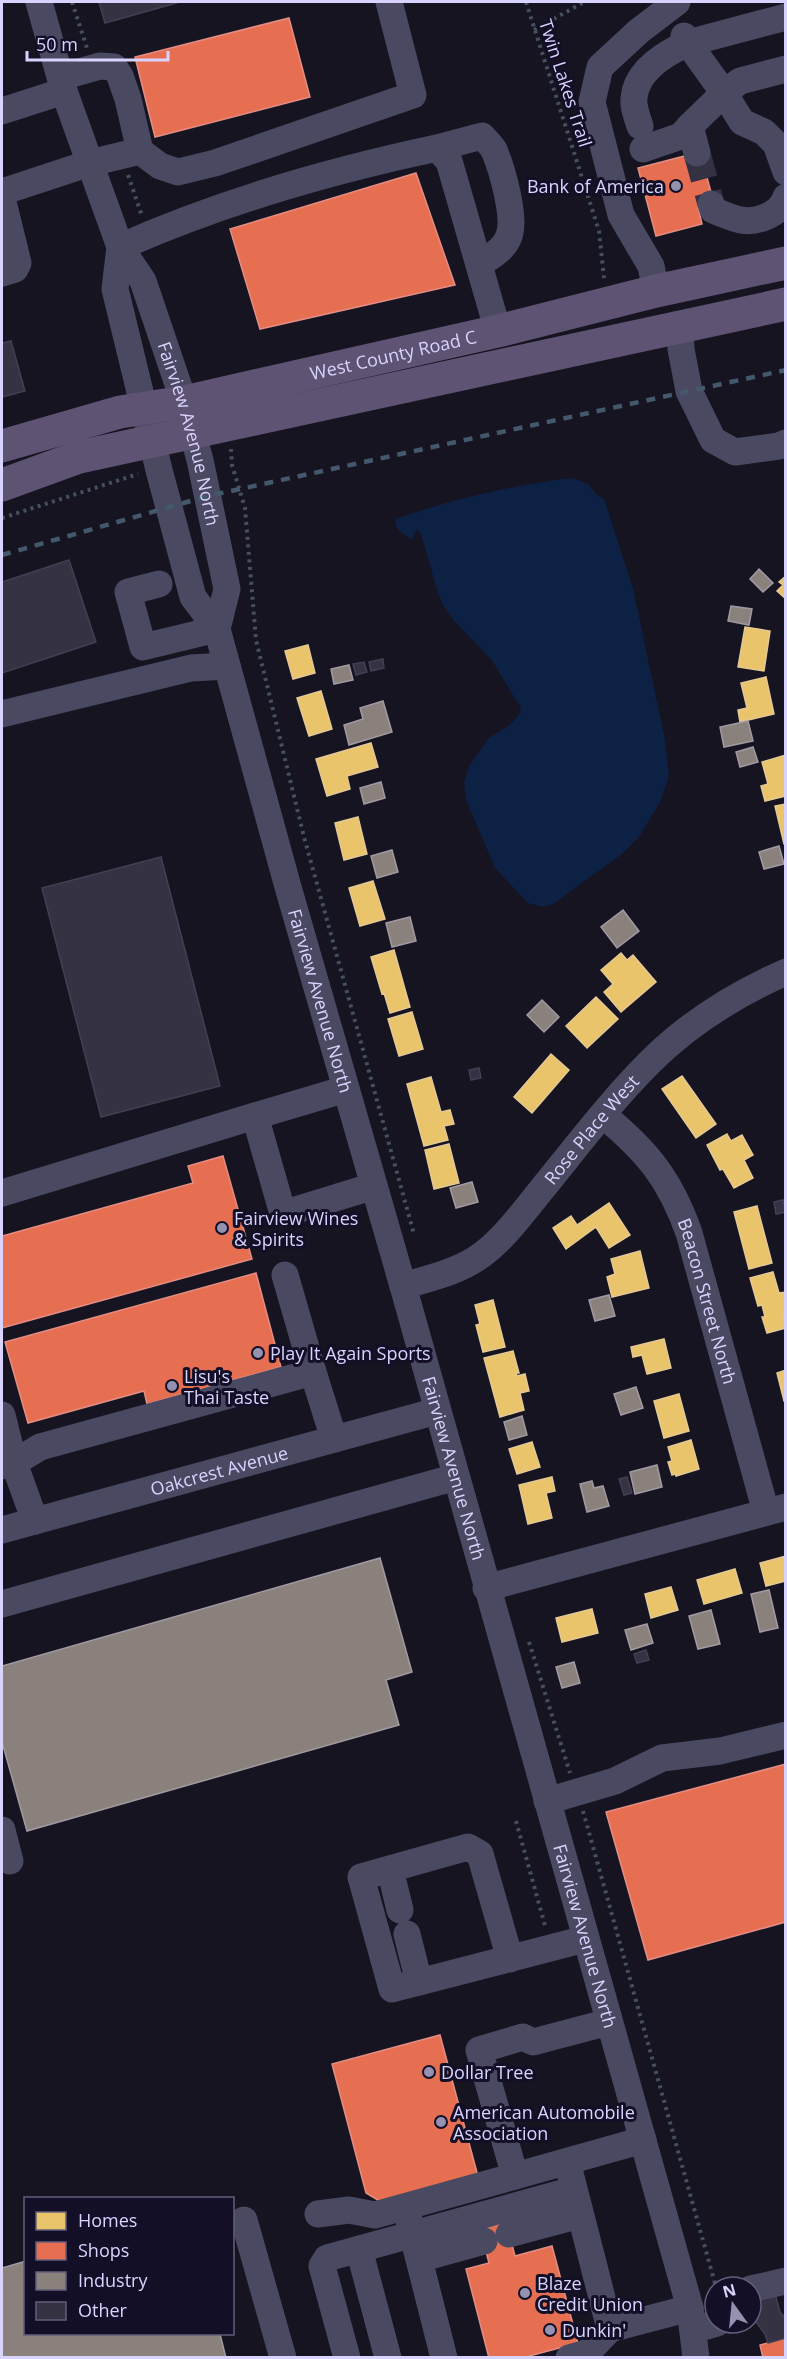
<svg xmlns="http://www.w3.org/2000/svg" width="787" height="2359" viewBox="0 0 787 2359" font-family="'Open Sans',sans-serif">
  <rect width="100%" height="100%" fill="#161421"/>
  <path fill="#0d2144" d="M572 478 588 484 596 494 604 499 633 588 665 740 669 776 660 802 639 837 622 854 553 904 543 907 528 903 495 868 466 800 464 783 469 766 489 738 511 724 520 713 521 708 491 659 454 621 443 605 438 593 421 534 418 530 415 532 412 540C404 533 394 531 396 519 452 499 513 485 572 478Z"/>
  <path fill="#e9c46a" stroke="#e4c997" stroke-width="1.5" d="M786 576V599L777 591 783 585 779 582Z
    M745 627 770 631 764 671 738 667Z
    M308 645 315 673 293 679 285 651Z
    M766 677 774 714 740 722 738 710 747 708 741 683Z
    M321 691 332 729 309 736 297 698Z
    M371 743 378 767 347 776 350 789 327 796 316 759Z
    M786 755V796L765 801 761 786 768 784 762 762Z
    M786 804V844H784L775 806Z
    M358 817 367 854 344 860 335 823Z
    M373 881 385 919 360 926 349 888Z
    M394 950 410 1007 390 1013 384 993 382 994 371 957Z
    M621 953 627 960 633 955 656 982 621 1012 604 992 613 984 601 970Z
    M596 997 618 1019 587 1048 566 1026Z
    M412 1012 423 1049 399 1056 388 1019Z
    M551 1054 569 1070 532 1113 514 1097Z
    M682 1076 716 1124 696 1138 662 1089Z
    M431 1077 441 1112 450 1110 454 1124 444 1126 448 1140 424 1146 407 1084Z
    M727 1134 731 1141 742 1135 753 1155 744 1160 753 1178 734 1188 723 1169 720 1170 707 1145Z
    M449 1144 459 1183 434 1189 425 1150Z
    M609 1203 630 1235 609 1248 596 1227 566 1249 553 1228 571 1216 577 1225Z
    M757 1206 772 1263 749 1269 734 1212Z
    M640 1251 649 1288 612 1297 607 1277 615 1274 611 1259Z
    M773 1272 779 1293 786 1292V1315H783L786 1328 767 1333 762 1317H765L762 1305 758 1306 750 1278Z
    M493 1300 505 1347 483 1352 476 1325 480 1324 475 1305Z
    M664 1339 671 1368 647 1374 642 1355 633 1357 631 1347Z
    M513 1351 519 1373H516L517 1376 525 1374 529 1391 520 1393 524 1410 500 1417 484 1358Z
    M786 1370V1400L784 1401 777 1373Z
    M679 1394 689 1431 664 1438 654 1401Z
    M691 1440 699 1469 676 1476 675 1474 672 1475 668 1462 672 1461 668 1447Z
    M532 1442 540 1467 517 1474 509 1449Z
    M552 1477 555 1491 546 1493 552 1518 528 1524 519 1485Z
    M786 1556V1581L766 1586 760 1563Z
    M735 1569 742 1593 704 1604 697 1580Z
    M671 1587 678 1610 651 1618 645 1594Z
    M592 1609 598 1633 562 1642 556 1618Z"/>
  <path fill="#e76f51" stroke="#e38d85" stroke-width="1.5" d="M289 18 310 97 155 137 135 57Z
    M700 152 714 203 698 207 702 224 656 236 638 168Z
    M416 173 455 285 260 329 230 229Z
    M223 1156 252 1259 2 1328V1236L193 1183 188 1166Z
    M256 1273 281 1367 147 1404 144 1391 28 1423 5 1342Z
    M786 1764V1922L648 1960 606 1812Z
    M440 2035 479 2180 386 2205 366 2193 332 2064Z
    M506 2222 515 2256 552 2246 578 2343 522 2358H489L466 2269 489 2263 480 2229Z
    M786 2338V2358H763L760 2345Z"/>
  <path fill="#8a817c" stroke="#a29aa3" stroke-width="1.5" d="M759 569 773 583 763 592 750 579Z
    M731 606 752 609 749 625 728 621Z
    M349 665 353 680 334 684 331 669Z
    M383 701 392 732 349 745 344 725 363 719 360 708Z
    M748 721 753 741 724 747 720 727Z
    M753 747 758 762 740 767 736 752Z
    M381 782 385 798 364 804 360 788Z
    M779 846 784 864 764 869 759 852Z
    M392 850 398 872 377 878 371 856Z
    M623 910 639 931 617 948 601 927Z
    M410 917 416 941 392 947 386 923Z
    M542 1000 559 1017 544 1032 527 1015Z
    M472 1182 478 1202 456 1208 450 1188Z
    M609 1295 615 1316 595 1321 589 1300Z
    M636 1387 643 1408 621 1415 614 1394Z
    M522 1416 527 1435 509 1440 504 1422Z
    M657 1465 662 1487 635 1494 630 1472Z
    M592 1481 594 1488 603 1486 609 1506 587 1512 580 1484Z
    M380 1558 412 1672 386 1680 399 1725 27 1831 2 1742V1666Z
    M769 1590 778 1628 760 1632 751 1594Z
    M711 1610 720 1644 698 1649 689 1616Z
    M647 1624 653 1643 631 1650 625 1630Z
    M574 1662 580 1683 562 1688 556 1667Z
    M26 2261V2334H220L226 2358H2V2268Z"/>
  <path fill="#343243" stroke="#433f54" stroke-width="1.5" d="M99 2H180L105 23Z
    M11 341 25 391 2 397V343Z
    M69 560 96 642 2 673V582Z
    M383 659 384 668 371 671 369 662Z
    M364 662 367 672 356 675 353 664Z
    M161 857 220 1086 101 1117 42 888Z
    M479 1068 481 1078 471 1080 469 1070Z
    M783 1200 786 1212 776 1214 774 1202Z
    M627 1477 632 1493 624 1495 619 1479Z
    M646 1650 649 1660 637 1663 634 1654Z
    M774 2290 780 2312 786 2319V2338L768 2343 765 2334 753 2318 751 2296Z"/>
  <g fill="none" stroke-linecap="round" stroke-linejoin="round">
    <path stroke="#333142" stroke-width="27" stroke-dasharray="27 14" stroke-linecap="butt" d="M697 153 711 204"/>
    <path stroke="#44505f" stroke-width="4" stroke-dasharray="3 4.5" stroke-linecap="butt" d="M72 2 87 48
      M526 2 599 231 604 278
      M534 30 584 2
      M128 175 142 216
      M231 449 232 465 245 508 256 640 304 837 414 1234
      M2 518 138 474
      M529 1642 570 1773
      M583 1811 716 2287
      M516 1821 546 1929"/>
    <g stroke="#4a4962" stroke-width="27">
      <path id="s1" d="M39 2 64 91 120 247 143 281 184 402 200 460 227 589 217 629"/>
      <path d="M786 69 740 81 724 93 742 122 764 132 776 144 786 172"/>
      <path d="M61 77 100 66 114 67 120 76 128 99 140 151 160 166 178 172 215 163 413 95 389 2"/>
      <path d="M2 111 64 91"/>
      <path d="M640 126C637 117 633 107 634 98 636 70 666 53 688 43L684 36"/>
      <path d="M437 148 482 136C486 140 491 145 494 150 502 169 516 217 509 236 504 250 491 256 480 264"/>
      <path d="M643 149 681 136 690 126"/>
      <path d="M697 153 690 126 724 93 688 43 786 17"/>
      <path d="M2 192 90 163 140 151"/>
      <path d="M2 198 18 263 15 269 2 273"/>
      <path d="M711 204 713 210C722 214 731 218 741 220 757 223 781 214 786 197"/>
      <path id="s2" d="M120 247 115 289 159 470 193 597 217 629 288 887 403 1286 690 2308 696 2358"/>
      <path d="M120 247C221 202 329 171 437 148L449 161 498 331"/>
      <path d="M656 291 651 266 621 215 592 102 600 67 639 31 677 2"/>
      <path d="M680 328 681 349 689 391 713 440 735 452 779 446 786 443"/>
      <path d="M159 584 128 592 143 647 217 629"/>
      <path d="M2 714 191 668 227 666"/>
      <path d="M346 1089 255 1116 283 1214 374 1186"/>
      <path id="s3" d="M603 1115C647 1151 670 1179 689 1233L766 1512"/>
      <path d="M2 1193 255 1116"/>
      <path d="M285 1275 313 1372"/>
      <path id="s4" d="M403 1286C430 1278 459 1272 483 1254 504 1238 521 1215 538 1194 574 1150 609 1103 650 1062 689 1023 736 994 786 972"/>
      <path d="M2 1415 14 1463 35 1521"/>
      <path d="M2 1466 14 1463 40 1447 313 1372 334 1439"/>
      <path id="s5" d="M2 1530 437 1411"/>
      <path d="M486 1588 786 1507"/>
      <path d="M2 1604 456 1477"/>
      <path d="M547 1801 615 1781 662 1758 720 1751 786 1735"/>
      <path d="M2 1830 10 1861"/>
      <path d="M390 1869 400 1910"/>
      <path d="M407 1934 419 1982"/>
      <path d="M510 1959 480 1854 468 1847 361 1877 392 1989 585 1939"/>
      <path d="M609 2022 533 2042 523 2037 479 2050 515 2176 643 2140"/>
      <path d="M570 2173 610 2329"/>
      <path d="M318 2214 349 2210 375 2215 515 2176"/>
      <path d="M408 2216 444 2358"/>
      <path d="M244 2220 283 2358"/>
      <path d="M509 2234 580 2215"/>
      <path d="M359 2249 388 2358"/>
      <path d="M419 2259 484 2241"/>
      <path d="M751 2289 786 2281"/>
      <path d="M693 2330 717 2323"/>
      <path d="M347 2358 322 2266 327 2258 573 2190"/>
      <path d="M569 2358 587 2353 610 2329 690 2308"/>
    </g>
    <g stroke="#5e5373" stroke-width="33">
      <path id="s6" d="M2 446 120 412 184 402 498 331 656 291 786 263"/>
      <path d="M2 485 79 457 786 304"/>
    </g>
    <path stroke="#43596b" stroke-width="4.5" stroke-dasharray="9 8" stroke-linecap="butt" d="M2 555 208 496 786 370"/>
  </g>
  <g fill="#9591b1" stroke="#130f26" stroke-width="2">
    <circle cx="676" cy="186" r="6"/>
    <circle cx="222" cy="1228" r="6"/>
    <circle cx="258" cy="1353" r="6"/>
    <circle cx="172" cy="1386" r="6"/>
    <circle cx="429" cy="2072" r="6"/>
    <circle cx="441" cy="2122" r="6"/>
    <circle cx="525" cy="2293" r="6"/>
    <circle cx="550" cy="2330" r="6"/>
  </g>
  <g text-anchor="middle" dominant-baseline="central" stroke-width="6" stroke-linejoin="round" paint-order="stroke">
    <g font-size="18" fill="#d9d4ff" stroke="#130f26">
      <text transform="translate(566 83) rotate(72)">Twin Lakes Trail</text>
      <text stroke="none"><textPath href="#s6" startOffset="402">West County Road C</textPath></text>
      <text stroke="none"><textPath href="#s1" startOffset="459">Fairview Avenue North</textPath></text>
      <text stroke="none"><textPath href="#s2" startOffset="786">Fairview Avenue North</textPath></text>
      <text stroke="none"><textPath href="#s4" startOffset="252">Rose Place West</textPath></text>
      <text stroke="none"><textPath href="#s3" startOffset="219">Beacon Street North</textPath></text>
      <text stroke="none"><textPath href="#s2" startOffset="1272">Fairview Avenue North</textPath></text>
      <text stroke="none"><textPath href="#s5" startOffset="225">Oakcrest Avenue</textPath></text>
      <text stroke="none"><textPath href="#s2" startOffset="1758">Fairview Avenue North</textPath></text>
    </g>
    <g font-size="18" fill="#d9d4ff" stroke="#130f26" text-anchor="start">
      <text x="664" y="186" text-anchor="end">Bank of America</text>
      <text x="234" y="1218">Fairview Wines<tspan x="234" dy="21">&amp; Spirits</tspan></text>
      <text x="270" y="1353">Play It Again Sports</text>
      <text x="184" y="1376">Lisu's<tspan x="184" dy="21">Thai Taste</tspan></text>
      <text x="441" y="2072">Dollar Tree</text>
      <text x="453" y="2112">American Automobile<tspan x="453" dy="21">Association</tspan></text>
      <text x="537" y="2283">Blaze<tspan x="537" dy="21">Credit Union</tspan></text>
      <text x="562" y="2330">Dunkin'</text>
    </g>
  </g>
  <rect width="787" height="2359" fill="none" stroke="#d9d4ff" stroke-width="6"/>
  <rect x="24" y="2197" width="210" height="138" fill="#130f26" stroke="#625e7d" stroke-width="1.5"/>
  <rect x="36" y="2212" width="30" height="18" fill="#e9c46a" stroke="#625e7d" stroke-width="1.5"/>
  <text x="78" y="2227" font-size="18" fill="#d9d4ff">Homes</text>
  <rect x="36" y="2242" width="30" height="18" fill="#e76f51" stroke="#625e7d" stroke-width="1.5"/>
  <text x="78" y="2257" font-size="18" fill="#d9d4ff">Shops</text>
  <rect x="36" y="2272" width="30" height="18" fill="#8a817c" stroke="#625e7d" stroke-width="1.5"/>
  <text x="78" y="2287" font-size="18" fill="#d9d4ff">Industry</text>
  <rect x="36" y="2302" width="30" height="18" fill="#343243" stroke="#625e7d" stroke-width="1.5"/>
  <text x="78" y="2317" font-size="18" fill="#d9d4ff">Other</text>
  <g transform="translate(733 2305) rotate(345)"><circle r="28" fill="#130f26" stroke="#625e7d" stroke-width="1.5"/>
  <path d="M0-4.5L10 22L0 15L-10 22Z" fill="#9591b1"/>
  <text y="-9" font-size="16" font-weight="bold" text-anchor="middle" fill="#d9d4ff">N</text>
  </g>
  <path d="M27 51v9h141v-9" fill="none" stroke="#d9d4ff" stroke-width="3"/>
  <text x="36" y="51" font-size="18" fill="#d9d4ff" stroke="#130f26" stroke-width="4.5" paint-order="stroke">50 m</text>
</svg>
